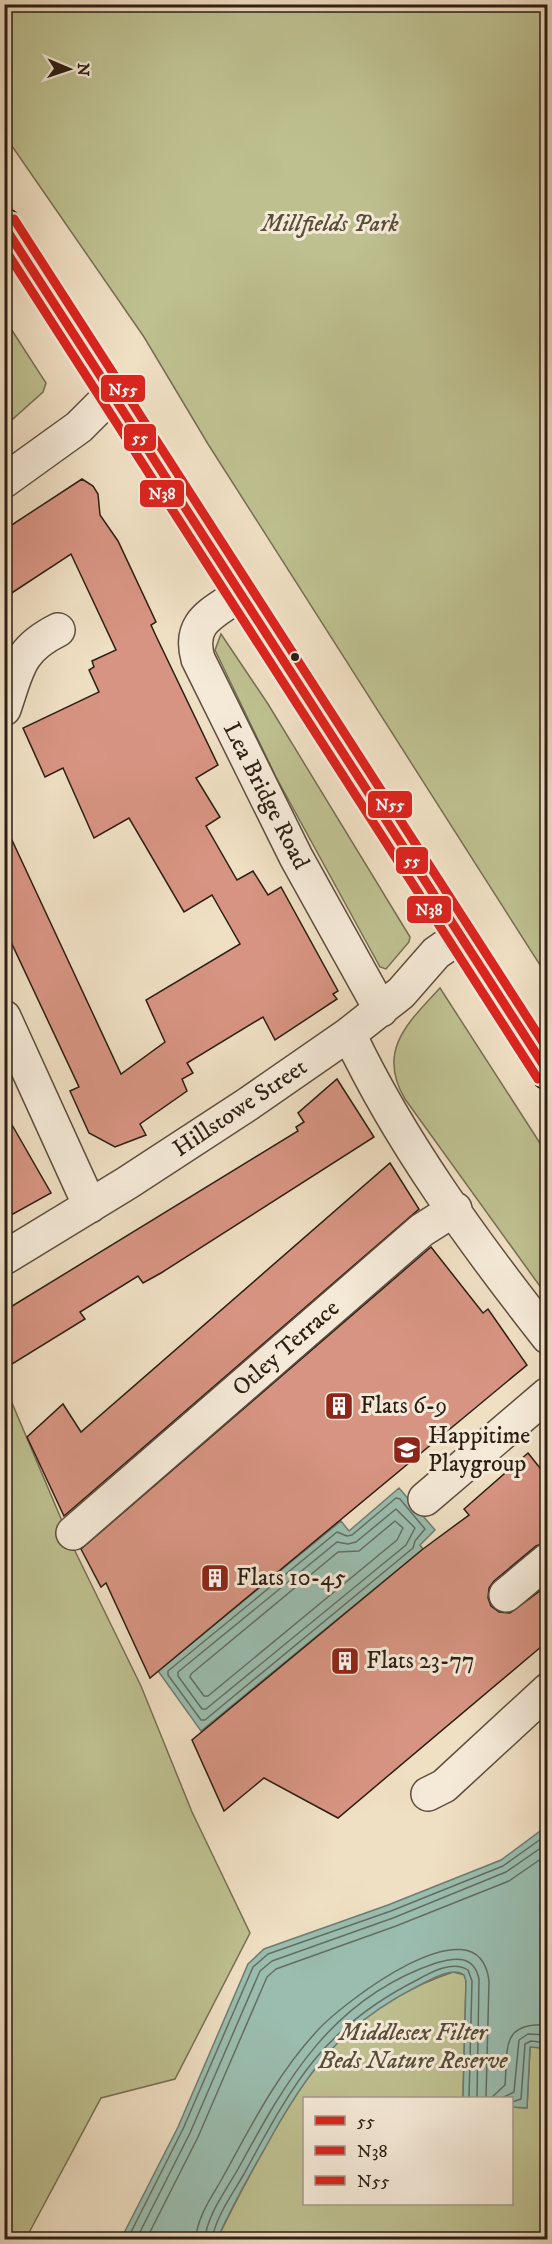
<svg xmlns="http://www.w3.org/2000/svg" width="552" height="2244" viewBox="0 0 552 2244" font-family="'IM FELL DW Pica',serif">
  <rect width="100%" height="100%" fill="#efdfc3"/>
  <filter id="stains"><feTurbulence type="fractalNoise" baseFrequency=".00333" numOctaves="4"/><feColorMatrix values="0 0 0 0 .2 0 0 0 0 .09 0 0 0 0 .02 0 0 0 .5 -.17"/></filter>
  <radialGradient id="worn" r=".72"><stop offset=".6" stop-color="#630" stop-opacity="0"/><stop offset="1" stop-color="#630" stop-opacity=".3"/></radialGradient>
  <path fill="#bec090" stroke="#766f52" stroke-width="1.5" d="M5 4 547 5V976L208 444 144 337 5 136Z
    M4 318 46 383 43 392 5 426Z
    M221 634 268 704 410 937 409 942 386 969 380 967 276 777 215 650Z
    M440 988 547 1154V1296L405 1099C376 1050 409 1022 440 988Z
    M4 1384 73 1547 141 1686 192 1812 250 1933 175 2079 101 2098 25 2240 4 2239Z
    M453 1972 465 1975 466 1981 463 2098H304V2204H512V2107L527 2108 530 2047 545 2048 542 2109 548 2112 547 2239 217 2240C231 2210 246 2182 262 2153 310 2065 353 2006 453 1972Z"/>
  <path fill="#9abdaf" stroke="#6e7d71" stroke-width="1.5" d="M399 1488 435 1530 420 1545 423 1549 201 1731 158 1671 341 1521 349 1531Z
    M547 1826V2112L542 2109 544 2048 530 2047 527 2108 512 2107V2098H463L466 1981 464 1975C452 1966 430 1980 418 1986 339 2026 305 2074 264 2150 247 2179 231 2209 217 2239H121L178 2127 248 1964 264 1949 388 1905 501 1860Z"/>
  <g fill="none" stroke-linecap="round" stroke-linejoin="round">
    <path stroke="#646e61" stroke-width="1.5" d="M396 1498 400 1499 425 1529 415 1541 413 1548 205 1720H201L168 1675V1671L337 1532 347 1536 352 1535Z
      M396 1509 415 1528 406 1545 206 1709H202L178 1676V1672L337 1542 348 1544 356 1542Z
      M395 1521 403 1528 397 1540 208 1696H204L190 1677 191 1674 338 1552 359 1551Z
      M491 2098 505 2085C508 2050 500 2021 548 2025
      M502 2098 514 2092 519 2040 528 2034 548 2035
      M512 2102 521 2099 525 2044 531 2041 548 2043
      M127 2240 183 2129 253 1967 268 1954 391 1911 503 1866 548 1834
      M136 2240 190 2133 260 1971 272 1961 393 1918 506 1872 548 1843
      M146 2240 198 2137 267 1977 276 1969 396 1926 509 1881 548 1854
      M196 2240C196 2218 213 2195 223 2177 251 2126 277 2074 317 2031 341 2004 479 1897 489 1981L486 2098
      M205 2240C206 2216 227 2189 238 2169 287 2079 332 1998 436 1963 455 1957 474 1955 479 1979L477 2098
      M212 2240C215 2218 233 2193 244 2174 293 2084 322 2028 417 1980 431 1972 453 1960 468 1970L472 1981 469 2098"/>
  </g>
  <path fill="#d79482" stroke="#2d1e13" stroke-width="1.5" d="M82 479 93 486 98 494 100 515 118 541 156 622 151 625 156 636 218 765 196 778 220 817 206 826 237 880 253 871 268 895 281 887 338 991 333 994 337 999 275 1040 263 1017 187 1063 193 1073 182 1079 187 1091 140 1124 146 1135 115 1147 89 1133 70 1091 79 1087 4 927V823L121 1074 165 1042 146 1000 240 944 212 895 184 912 129 818 94 838 63 768 45 777 23 728 99 692 89 670 94 667 92 661 116 650 71 554 4 598V530Z
    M337 1079 374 1137 161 1273 143 1283 138 1276 80 1312 85 1319 4 1369V1311L298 1131 296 1127 304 1122 298 1113Z
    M4 1111 51 1193 4 1219Z
    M390 1163 419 1209 64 1516 27 1437 63 1404 81 1432Z
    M431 1247 483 1313 488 1309 527 1365 150 1678 106 1583 101 1587 81 1549Z
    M528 1453 548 1478V1542L536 1546 494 1581 489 1588 488 1598 491 1606 499 1612 510 1613 548 1585V1641L338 1818 264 1778 224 1811 192 1740 423 1549 469 1515 464 1509Z"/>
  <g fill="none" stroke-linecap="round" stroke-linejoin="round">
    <g stroke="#5e4e3f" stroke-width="36">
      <path id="minor" d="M4 481 79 427 114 392
        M241 593C215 613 187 620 198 659L296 857 381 1010
        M4 709C18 669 18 650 58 630
        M4 1017 90 1206
        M349 1034C400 1142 474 1243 548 1337
        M4 1258 127 1183 248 1104 349 1034 401 993 436 953 459 937
        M425 1499 548 1394
        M73 1533 422 1230 455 1209
        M506 1595 548 1560
        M428 1794 444 1786 548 1690"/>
    </g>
    <g stroke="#2d1e13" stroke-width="36">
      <path id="major" d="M4 225 548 1073"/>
    </g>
    <use href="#minor" stroke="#f5ead8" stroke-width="33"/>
    <use href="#major" stroke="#efdfc3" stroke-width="33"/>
    <g stroke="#f5ead8" stroke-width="14">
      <path id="bus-1" d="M4 226 548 1072"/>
    </g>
    <g stroke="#f5ead8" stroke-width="14">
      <path id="bus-2" d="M4 248 538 1079"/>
    </g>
    <g stroke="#f5ead8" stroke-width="14">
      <path id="bus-3" d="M14 219 548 1050"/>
    </g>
    <use href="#bus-1" stroke="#dc241f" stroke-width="9"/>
    <use href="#bus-2" stroke="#dc241f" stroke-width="9"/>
    <use href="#bus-3" stroke="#dc241f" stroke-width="9"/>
  </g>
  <defs>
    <g id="building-square" transform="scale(1.5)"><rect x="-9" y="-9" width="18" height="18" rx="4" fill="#8f2418" stroke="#f5ead8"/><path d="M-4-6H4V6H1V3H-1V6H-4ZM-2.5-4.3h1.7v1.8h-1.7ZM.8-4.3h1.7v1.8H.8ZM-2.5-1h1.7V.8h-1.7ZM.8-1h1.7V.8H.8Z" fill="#fff"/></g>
    <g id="school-square" transform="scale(1.5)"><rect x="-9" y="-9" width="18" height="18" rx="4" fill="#8f2418" stroke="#f5ead8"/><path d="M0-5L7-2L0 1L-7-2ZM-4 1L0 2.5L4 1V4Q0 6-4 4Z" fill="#fff"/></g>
  </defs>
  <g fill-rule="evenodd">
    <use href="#building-square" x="339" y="1406"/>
    <use href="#school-square" x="407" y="1450"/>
    <use href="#building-square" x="215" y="1578"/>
    <use href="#building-square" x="345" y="1661"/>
  </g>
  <circle fill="#2d1e13" stroke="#f5ead8" stroke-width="2" cx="295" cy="657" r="5"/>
  <g text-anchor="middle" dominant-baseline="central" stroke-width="6" stroke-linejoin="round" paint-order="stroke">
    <g font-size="24" font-style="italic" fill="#584f38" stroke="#f5ead8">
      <text x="330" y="224">Millfields Park</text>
      <text x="413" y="2033">Middlesex Filter<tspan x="413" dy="28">Beds Nature Reserve</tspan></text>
    </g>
    <g font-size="24" fill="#2d1e13" stroke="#f5ead8">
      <text transform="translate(266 796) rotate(63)">Lea Bridge Road</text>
      <text transform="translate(240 1108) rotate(-34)">Hillstowe Street</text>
      <text transform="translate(286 1348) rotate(-41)">Otley Terrace</text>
    </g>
    <g font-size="24" fill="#2d1e13" stroke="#f5ead8" text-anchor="start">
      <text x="360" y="1406">Flats 6-9</text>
      <text x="428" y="1436">Happitime<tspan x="428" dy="28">Playgroup</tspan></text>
      <text x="236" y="1578">Flats 10-45</text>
      <text x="366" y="1661">Flats 23-77</text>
    </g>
  </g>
  <g stroke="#f5ead8" stroke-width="2">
    <rect x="100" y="374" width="46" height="29" rx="6" fill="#dc241f"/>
    <rect x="123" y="423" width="34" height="29" rx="6" fill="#dc241f"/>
    <rect x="139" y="479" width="46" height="29" rx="6" fill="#dc241f"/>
    <rect x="367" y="790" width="46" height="29" rx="6" fill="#dc241f"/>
    <rect x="395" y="846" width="34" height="29" rx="6" fill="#dc241f"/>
    <rect x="406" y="895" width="46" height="29" rx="6" fill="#dc241f"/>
  </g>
  <g font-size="16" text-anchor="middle" font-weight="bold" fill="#fff">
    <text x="123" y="395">N55</text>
    <text x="140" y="443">55</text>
    <text x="162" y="499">N38</text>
    <text x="390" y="810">N55</text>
    <text x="412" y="866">55</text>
    <text x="429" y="915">N38</text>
  </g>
  <rect width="552" height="2244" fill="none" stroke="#efdfc3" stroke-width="24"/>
  <rect x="6" y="6" width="540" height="2232" fill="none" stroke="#2d1e13" stroke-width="3"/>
  <rect x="12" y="12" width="528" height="2220" fill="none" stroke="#2d1e13" stroke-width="1.5"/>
  <rect x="303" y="2097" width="210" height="108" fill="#f5ead8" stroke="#a59889" stroke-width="1.5"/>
  <rect x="315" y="2116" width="30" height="9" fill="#dc241f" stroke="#a59889" stroke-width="1.5"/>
  <text x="357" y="2127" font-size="18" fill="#2d1e13">55</text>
  <rect x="315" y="2146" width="30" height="9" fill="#dc241f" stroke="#a59889" stroke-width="1.5"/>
  <text x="357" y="2157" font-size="18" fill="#2d1e13">N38</text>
  <rect x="315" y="2176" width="30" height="9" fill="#dc241f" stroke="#a59889" stroke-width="1.5"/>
  <text x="357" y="2187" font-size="18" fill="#2d1e13">N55</text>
  <g transform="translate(69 69) rotate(92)" stroke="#f5ead8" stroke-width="4.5" paint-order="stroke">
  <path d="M0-4.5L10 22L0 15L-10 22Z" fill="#2d1e13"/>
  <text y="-9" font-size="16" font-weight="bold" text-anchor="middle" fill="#2d1e13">N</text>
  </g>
  <rect width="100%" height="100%" filter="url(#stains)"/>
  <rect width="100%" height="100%" fill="url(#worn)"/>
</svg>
